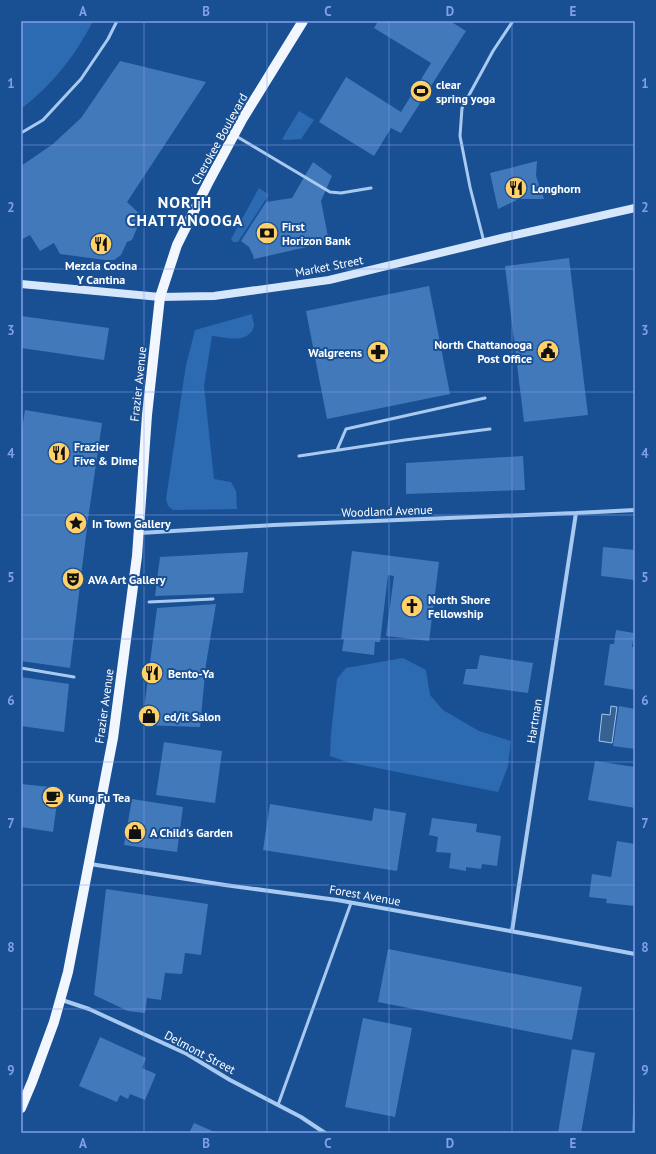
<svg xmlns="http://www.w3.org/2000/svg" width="656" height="1154" viewBox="0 0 656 1154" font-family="'PT Sans',sans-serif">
  <rect width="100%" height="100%" fill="#195094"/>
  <path fill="#2c6ab2" d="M21 21H93C75 56 53 84 21 109Z
    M299 111 314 120 301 139 285 140 282 139Z
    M259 188 268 194V196L238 242H233L231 239Z
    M252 314C252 318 254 323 254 326 249 345 225 337 212 336L204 386 214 479 231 482 236 491 237 509 173 510 168 506 166 499 186 365 195 330Z
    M403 658 426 670 430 695 443 710 479 731 511 741 508 766 498 792 347 762 330 756 331 734 337 679 346 668Z"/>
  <path fill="#386091" stroke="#9cc5f2" d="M611 706 617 707 612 743 599 741 602 714 610 715Z"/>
  <path fill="#4179bb" d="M378 21H450L466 31 401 133 391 128 374 156 319 122 346 77 401 112 431 63 374 28Z
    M120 61 206 82 127 202 142 216 132 240 127 242 121 255 114 260H105L60 254 54 243 40 251 30 235 21 240V166L53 144 81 118Z
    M537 161 536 176 544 199H519L498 209 490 173Z
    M313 162 332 176 321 201 329 242 254 259 253 255 249 247 241 241 266 202 292 198Z
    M569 258 588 415 524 422 505 266Z
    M429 286 450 394 327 419 306 311Z
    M21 316 109 328 104 360 21 348Z
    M25 410 102 423 88 519 70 668 21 661V435Z
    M523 456 525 490 406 494V463Z
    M603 547 635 550V580L601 576Z
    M352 551 439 562 429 641 386 636 394 576 388 575 380 642H375L374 655 342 651 344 639H341Z
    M248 552 243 593 155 596 160 557Z
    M216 604 206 664 200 727 142 725 157 608Z
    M616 630 634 633 632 647H635V690L604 685 610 644H614Z
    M480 655 533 663 528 693 463 684 466 669H477Z
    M21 677 69 684 64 732 21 726Z
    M619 706 635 709V749L613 746Z
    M164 742 222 751 215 803 156 795Z
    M595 761 635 767V808L588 800Z
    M21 784 59 788 53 832 21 827Z
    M132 799 183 807 177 852 124 845Z
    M270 804 372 821 374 808 406 813 397 871 263 850Z
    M432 818 477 824 476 832 501 836 497 866 482 864 481 869 466 867V871L449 868 451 853 436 852 438 837 429 835Z
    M617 841 635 844V906L606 903 607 899 589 897 592 874 611 877Z
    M106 889 208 904 201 955 185 953 182 974 165 973 161 1000 147 998 145 1013 128 1011 94 995Z
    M388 949 582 987 572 1040 378 1002Z
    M363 1018 412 1028 395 1117 345 1107Z
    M100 1037 146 1058 142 1068 156 1074 145 1100 130 1094 128 1099 120 1095 117 1102 79 1086Z
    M572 1049 595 1053 581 1133H558Z
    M634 1091H635V1133H632Z
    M194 1123 217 1133H189Z"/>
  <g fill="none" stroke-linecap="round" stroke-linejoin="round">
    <path stroke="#a9caf0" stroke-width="3" d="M21 133 43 120 81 79 108 39 117 21
      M236 136 330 192 341 193 371 188
      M484 242 470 187 460 136 462 108 493 51 513 21
      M337 450 346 429 485 398
      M299 456 405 440 490 429
      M149 602 213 599
      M21 668 74 677
      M278 1105 351 903"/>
    <path stroke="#a9caf0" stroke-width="4" d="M140 533 274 525 576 513 635 510
      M90 864 225 885 337 900 549 938 635 954
      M512 931 576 513
      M62 1000 89 1009 187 1054 230 1080 301 1117 325 1133"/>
    <path stroke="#d7e7fb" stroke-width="8" d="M21 284 160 297 214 296 329 280 506 237 635 208"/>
    <path stroke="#f2f7ff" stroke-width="10" d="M21 1108 32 1082 54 1022 68 972 113 738 137 556 147 415 160 297 177 245 208 183 243 118 303 21"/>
  </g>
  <path fill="none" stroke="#839eea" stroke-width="1" stroke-opacity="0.55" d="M144 21V1133M267 21V1133M389 21V1133M512 21V1133M21 145H635M21 269H635M21 392H635M21 515H635M21 639H635M21 762H635M21 885H635M21 1009H635"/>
  <defs>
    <g id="stadium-disc" transform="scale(1.15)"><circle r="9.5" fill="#ffd168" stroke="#195094"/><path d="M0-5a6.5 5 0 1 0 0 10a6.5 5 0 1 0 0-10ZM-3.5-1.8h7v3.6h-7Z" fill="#111"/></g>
    <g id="restaurant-disc" transform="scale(1.15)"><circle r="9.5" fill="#ffd168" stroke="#195094"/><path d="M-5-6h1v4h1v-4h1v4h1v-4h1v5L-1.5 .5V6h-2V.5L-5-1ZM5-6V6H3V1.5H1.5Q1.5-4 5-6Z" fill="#111"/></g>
    <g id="bank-disc" transform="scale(1.15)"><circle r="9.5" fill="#ffd168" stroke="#195094"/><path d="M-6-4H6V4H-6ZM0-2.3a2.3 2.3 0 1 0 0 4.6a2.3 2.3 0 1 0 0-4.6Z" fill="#111"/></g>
    <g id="civic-disc" transform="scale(1.15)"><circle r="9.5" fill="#ffd168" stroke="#195094"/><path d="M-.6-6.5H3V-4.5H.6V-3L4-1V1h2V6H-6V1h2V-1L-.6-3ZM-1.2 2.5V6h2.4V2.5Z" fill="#111"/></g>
    <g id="pharmacy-disc" transform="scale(1.15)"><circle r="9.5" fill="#ffd168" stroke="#195094"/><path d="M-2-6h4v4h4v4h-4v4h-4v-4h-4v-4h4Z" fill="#111"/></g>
    <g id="sight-disc" transform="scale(1.15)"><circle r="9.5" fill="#ffd168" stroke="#195094"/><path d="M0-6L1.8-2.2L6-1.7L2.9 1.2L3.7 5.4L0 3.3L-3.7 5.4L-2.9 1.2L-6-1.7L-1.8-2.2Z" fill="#111"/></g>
    <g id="theatre-disc" transform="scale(1.15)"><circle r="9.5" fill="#ffd168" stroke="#195094"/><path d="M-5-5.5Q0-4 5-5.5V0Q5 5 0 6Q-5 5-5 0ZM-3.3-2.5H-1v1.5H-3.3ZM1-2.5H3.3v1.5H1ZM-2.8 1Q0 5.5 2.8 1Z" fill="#111"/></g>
    <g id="church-disc" transform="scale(1.15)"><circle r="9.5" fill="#ffd168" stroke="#195094"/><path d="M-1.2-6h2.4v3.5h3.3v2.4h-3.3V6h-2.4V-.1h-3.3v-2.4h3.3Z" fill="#111"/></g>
    <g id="shop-disc" transform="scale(1.15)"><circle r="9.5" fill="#ffd168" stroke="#195094"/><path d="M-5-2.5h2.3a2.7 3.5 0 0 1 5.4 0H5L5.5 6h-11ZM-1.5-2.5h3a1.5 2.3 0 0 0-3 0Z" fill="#111"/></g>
    <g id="cafe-disc" transform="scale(1.15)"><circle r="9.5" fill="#ffd168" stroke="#195094"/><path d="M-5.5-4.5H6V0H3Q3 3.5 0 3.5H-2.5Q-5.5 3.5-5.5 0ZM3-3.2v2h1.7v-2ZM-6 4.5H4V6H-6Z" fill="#111"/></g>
  </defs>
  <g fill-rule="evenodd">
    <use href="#stadium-disc" x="421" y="91"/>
    <use href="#restaurant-disc" x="516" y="188"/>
    <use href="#bank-disc" x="267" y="233"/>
    <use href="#restaurant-disc" x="101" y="244"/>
    <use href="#civic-disc" x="548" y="351"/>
    <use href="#pharmacy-disc" x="378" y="352"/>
    <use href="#restaurant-disc" x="59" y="453"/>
    <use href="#sight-disc" x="76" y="523"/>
    <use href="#theatre-disc" x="73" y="579"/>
    <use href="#church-disc" x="412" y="606"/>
    <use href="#restaurant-disc" x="152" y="673"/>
    <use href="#shop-disc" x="149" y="716"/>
    <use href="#cafe-disc" x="53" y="797"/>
    <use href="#shop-disc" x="135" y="832"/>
  </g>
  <g text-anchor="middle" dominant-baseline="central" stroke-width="4" stroke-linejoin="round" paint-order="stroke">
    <g font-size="12" font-weight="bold" fill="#fff" stroke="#195094" text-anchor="start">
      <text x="436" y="84">clear<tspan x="436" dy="14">spring yoga</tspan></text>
      <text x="532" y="188">Longhorn</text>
      <text x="282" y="226">First<tspan x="282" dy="14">Horizon Bank</tspan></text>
      <text x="101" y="265" text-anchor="middle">Mezcla Cocina<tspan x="101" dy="14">Y Cantina</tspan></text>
      <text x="532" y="344" text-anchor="end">North Chattanooga<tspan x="532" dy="14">Post Office</tspan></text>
      <text x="362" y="352" text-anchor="end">Walgreens</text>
      <text x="74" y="446">Frazier<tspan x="74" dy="14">Five &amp; Dime</tspan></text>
      <text x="92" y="523">In Town Gallery</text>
      <text x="88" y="579">AVA Art Gallery</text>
      <text x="428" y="599">North Shore<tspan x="428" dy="14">Fellowship</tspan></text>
      <text x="168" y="673">Bento-Ya</text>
      <text x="164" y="716">ed/it Salon</text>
      <text x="68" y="797">Kung Fu Tea</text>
      <text x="150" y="832">A Child's Garden</text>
    </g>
    <g font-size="12" fill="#fff" stroke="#195094">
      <text transform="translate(219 139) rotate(-61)">Cherokee Boulevard</text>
      <text transform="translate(329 266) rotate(-11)">Market Street</text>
      <text transform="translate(138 384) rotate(-84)">Frazier Avenue</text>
      <text transform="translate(387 511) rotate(-2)">Woodland Avenue</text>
      <text transform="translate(104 706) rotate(-82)">Frazier Avenue</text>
      <text transform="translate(534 721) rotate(-81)">Hartman</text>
      <text transform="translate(365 895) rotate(10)">Forest Avenue</text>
      <text transform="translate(200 1052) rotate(28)">Delmont Street</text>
    </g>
    <g font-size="16" font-weight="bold" letter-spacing="1" fill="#fff" stroke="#195094">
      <text x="185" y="202">NORTH<tspan x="185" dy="18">CHATTANOOGA</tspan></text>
    </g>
  </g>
  <rect width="656" height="1154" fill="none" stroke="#195094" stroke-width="44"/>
  <rect x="22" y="22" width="612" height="1110" fill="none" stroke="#839eea" stroke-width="1.5"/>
  <g font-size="13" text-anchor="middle" font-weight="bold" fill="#839eea">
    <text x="83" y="16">A</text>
    <text x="206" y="16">B</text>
    <text x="328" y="16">C</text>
    <text x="450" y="16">D</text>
    <text x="573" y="16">E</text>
    <text x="11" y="88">1</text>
    <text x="645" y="88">1</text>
    <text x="11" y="212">2</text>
    <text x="645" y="212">2</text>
    <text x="11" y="335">3</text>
    <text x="645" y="335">3</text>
    <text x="11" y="458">4</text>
    <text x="645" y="458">4</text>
    <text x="11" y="582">5</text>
    <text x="645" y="582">5</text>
    <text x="11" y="705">6</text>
    <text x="645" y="705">6</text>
    <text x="11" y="828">7</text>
    <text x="645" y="828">7</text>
    <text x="11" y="952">8</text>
    <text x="645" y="952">8</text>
    <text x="11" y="1075">9</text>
    <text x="645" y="1075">9</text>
    <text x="83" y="1148">A</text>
    <text x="206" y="1148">B</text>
    <text x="328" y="1148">C</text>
    <text x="450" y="1148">D</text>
    <text x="573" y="1148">E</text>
  </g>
</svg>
